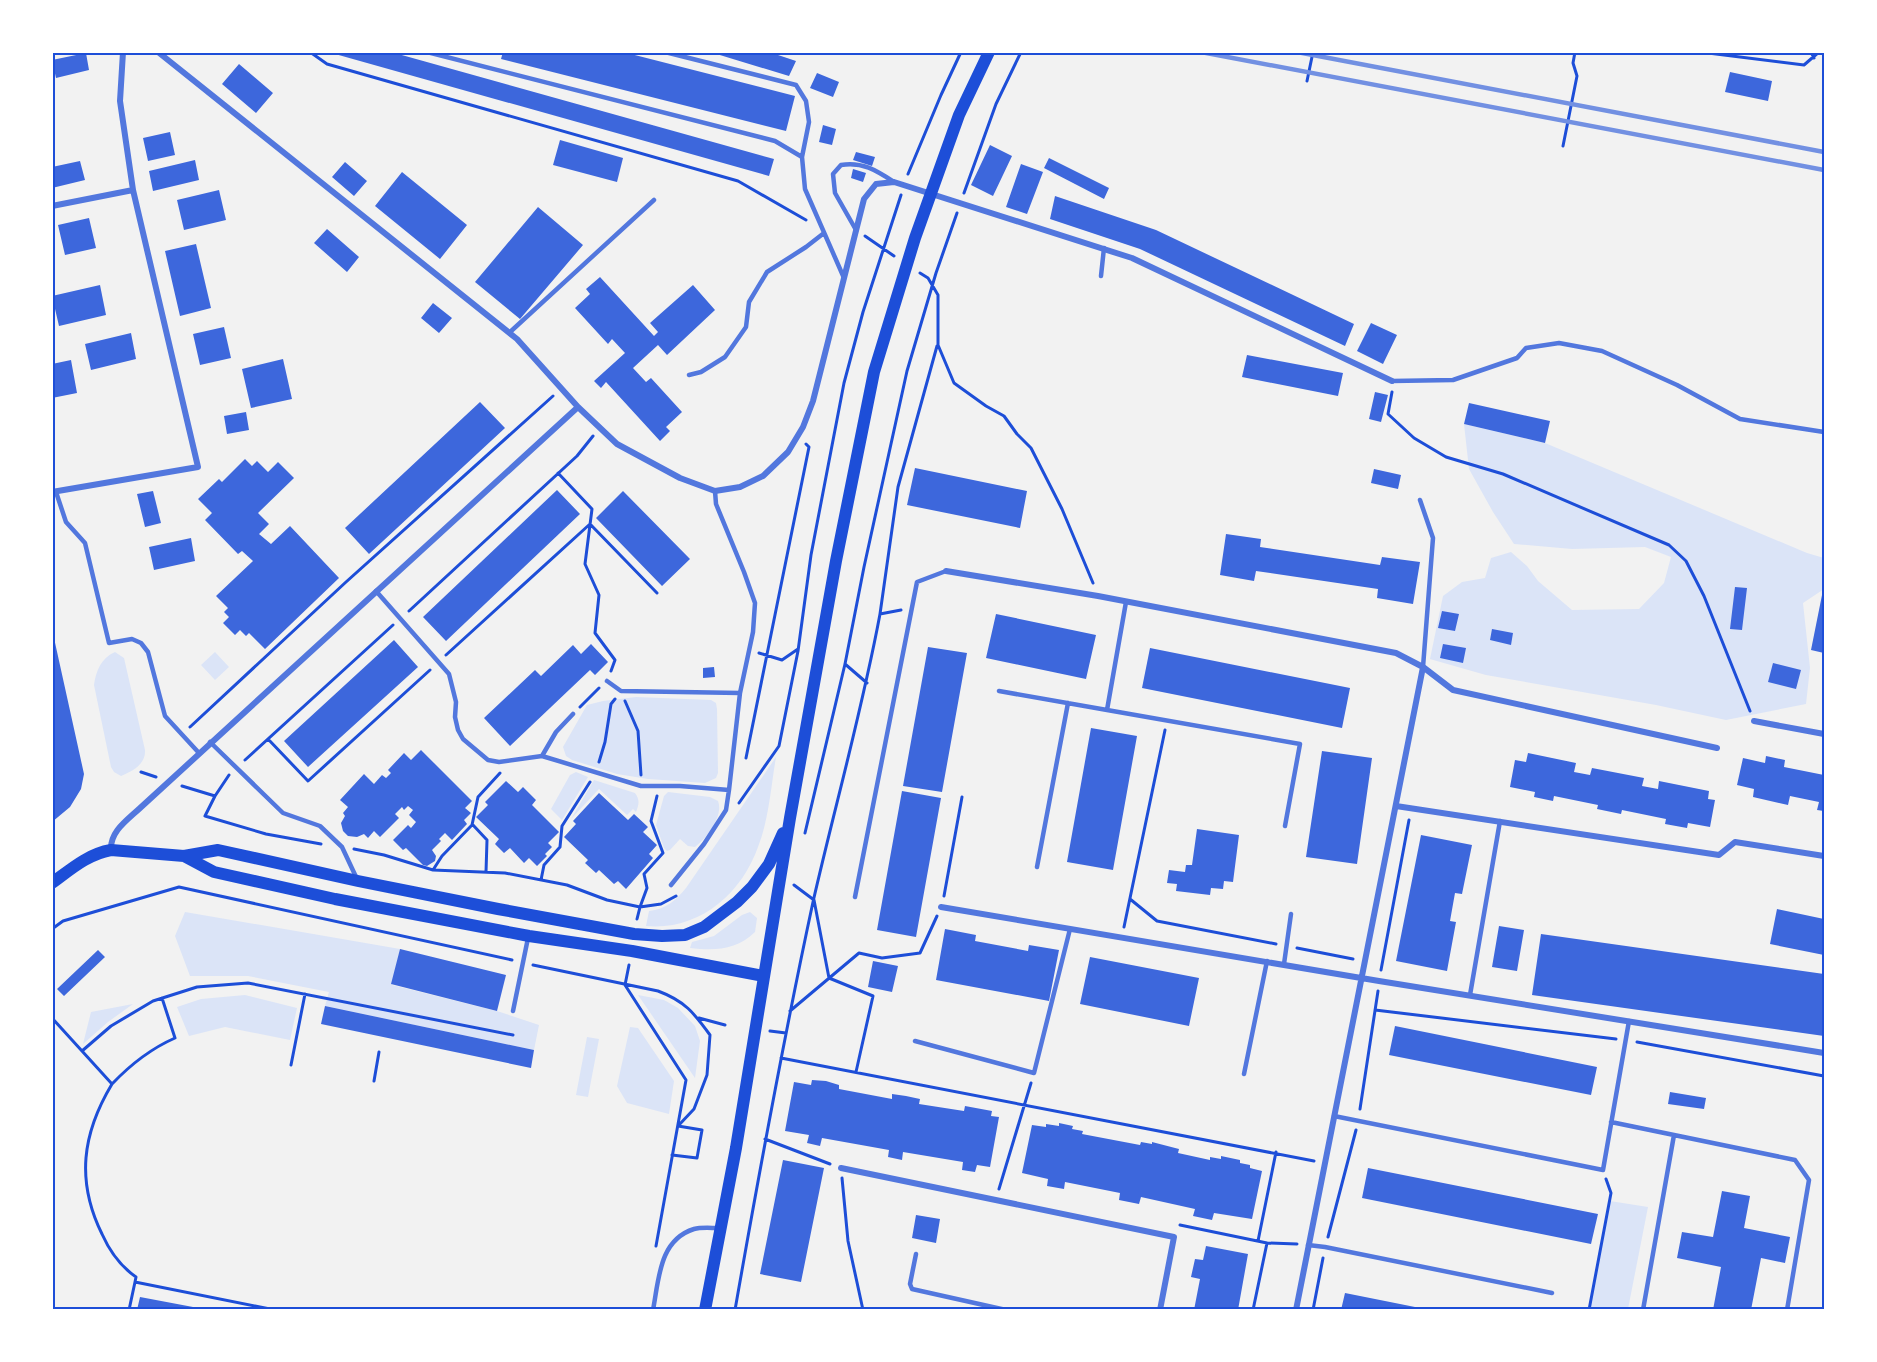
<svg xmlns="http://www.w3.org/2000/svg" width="1877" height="1362" viewBox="0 0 1877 1362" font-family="Lato,sans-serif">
  <rect width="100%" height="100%" fill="#f2f2f2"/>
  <path fill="#dbe4f7" d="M1464 424 1545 443 1807 553 1824 558V589L1803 603 1810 668 1806 704 1726 720 1656 705 1486 675 1430 659 1443 596 1462 582 1485 578 1491 558 1511 552 1527 566 1538 581 1572 610 1639 609 1664 583 1671 557 1645 547 1572 549 1514 544 1493 512 1469 469Z
    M115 652 124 658 145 750C146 764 133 771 121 776L114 772 111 767 94 685C96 671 101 658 115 652Z
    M215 652 229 667 215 680 201 665Z
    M636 697 711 700 716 703 717 709 718 773 716 778 705 783 648 779 617 774 572 760 566 756 563 747 587 705 603 701Z
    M776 757C771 786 769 819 758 847 741 895 698 931 646 926L649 911C666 909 675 901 686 888Z
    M576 772 588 777 562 820 551 809 570 775Z
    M594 780 635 793C640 800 639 804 636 812L633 809 627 815 599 789 571 819Z
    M668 792 710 797 718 801C724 816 706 839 695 847L688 846 680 839 670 850 667 851 664 848 656 825 664 796Z
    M185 912 400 949 392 985 497 1011 539 1025 534 1050 325 1006 329 992 248 976H190L175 936Z
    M750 912 757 918 755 932C737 950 715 951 690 948L692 942 714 936 742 915Z
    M245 995 297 1008 290 1040 225 1027 189 1036 177 1007 201 999Z
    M638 995 664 1000 678 1008 695 1026 700 1041 695 1078Z
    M133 1004 108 1022 83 1044 91 1012Z
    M630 1027 638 1028 674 1081 669 1114 627 1103 617 1086Z
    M587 1037 599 1039 588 1097 576 1095Z
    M1610 1201 1648 1207 1628 1309 1589 1310Z"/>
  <path fill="#3d67dc" d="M328 52H391L774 159 769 176Z
    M503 52H623L795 96 786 131 501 59Z
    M710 52H769L796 61 789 76Z
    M86 53 89 70 56 78 52 60Z
    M239 64 273 93 256 113 222 84Z
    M1730 72 1772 81 1768 101 1725 92Z
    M817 73 839 82 833 97 810 88Z
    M823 125 836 129 832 145 819 142Z
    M170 132 175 155 148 161 143 138Z
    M560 140 623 158 617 182 553 165Z
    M990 145 1012 156 993 196 971 185Z
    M856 152 875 157 872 166 853 160Z
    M1049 158 1109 188 1104 199 1044 168Z
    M195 160 199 180 153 191 149 171Z
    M80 161 85 180 52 188V167Z
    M345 162 367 181 354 196 332 177Z
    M1021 164 1043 172 1027 214 1006 207Z
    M853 169 866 173 863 182 851 178Z
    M402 172 467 225 440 259 375 206Z
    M219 190 226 220 184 230 177 200Z
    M1055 196 1156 230 1354 324 1345 346 1140 249 1050 219Z
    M538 207 583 245 520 319 475 282Z
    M89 218 96 248 65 255 58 225Z
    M327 229 359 257 347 272 314 243Z
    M196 244 211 308 180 316 165 251Z
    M600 277 654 336 658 332 650 323 693 285 715 310 667 355 658 345 633 368 646 382 651 378 682 412 666 427 670 431 660 441 606 382 601 388 594 381 625 353 612 339 608 344 575 308 590 294 586 289Z
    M100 285 106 315 59 326 52 296Z
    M433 303 452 318 439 333 421 318Z
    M1371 323 1397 335 1383 364 1357 351Z
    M224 327 231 358 200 365 193 334Z
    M131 333 136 359 91 370 85 344Z
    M1247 355 1343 373 1338 396 1242 377Z
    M283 359 292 399 251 408 242 369Z
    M71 360 77 393 52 398V364Z
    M1375 392 1388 395 1381 422 1369 419Z
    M480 402 505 428 369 554 345 528Z
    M1469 403 1550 421 1545 443 1464 424Z
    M246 412 249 430 227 434 224 416Z
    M245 459 252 466 257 461 268 472 278 462 294 478 258 513 269 524 259 534 271 544 290 526 339 578 265 649 249 633 246 636 240 630 235 635 223 623 229 617 224 612 228 608 216 596 253 561 242 551 238 554 205 520 212 513 198 499 219 479 222 482Z
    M915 468 1027 491 1020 528 907 505Z
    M1374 469 1401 475 1398 489 1371 483Z
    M557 490 580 514 446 641 423 617Z
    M153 491 161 523 145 527 137 494Z
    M623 491 690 559 662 586 596 518Z
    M1226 534 1261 539 1260 547 1380 565 1382 557 1420 562 1413 604 1377 598 1378 589 1256 571 1254 581 1220 575Z
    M191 538 195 561 154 570 149 547Z
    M1735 587 1747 588 1742 630 1730 629Z
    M1823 590H1824V653L1811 650Z
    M1442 611 1459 614 1455 631 1438 628Z
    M996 614 1096 635 1086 679 986 658Z
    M52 629 84 774 81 789 70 807 52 822Z
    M1492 629 1513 633 1511 645 1490 640Z
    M394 640 418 667 308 767 284 741Z
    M591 644 608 662 595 675 590 670 510 746 484 718 535 670 541 676 573 645 581 654Z
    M1443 644 1466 648 1463 663 1440 658Z
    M928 647 967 653 942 792 903 786Z
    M1150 648 1350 688 1342 728 1142 688Z
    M1773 663 1801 670 1796 689 1768 682Z
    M714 667 715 677 703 678V668Z
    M1091 728 1137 736 1113 870 1067 862Z
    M421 750 472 801 465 808 471 813 464 820 467 824 452 840 445 833 439 839 441 841 432 850 436 856 435 861 427 866 423 865 406 848 403 850 393 840 408 825 411 828 416 822 409 815 413 810 408 806 404 810 402 807 395 814 399 818 380 837 374 831 368 838 364 834 357 837 348 836 343 831 341 823 345 816 343 813 348 807 340 800 364 774 374 784 382 775 386 778 391 773 388 770 404 753 411 760Z
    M1322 751 1372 758 1357 864 1306 857Z
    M1528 753 1576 763 1574 772 1590 775 1592 768 1644 778 1642 786 1658 789 1659 781 1709 791 1708 799 1715 800 1710 827 1688 823 1687 828 1665 824 1666 819 1622 810 1621 814 1597 809 1598 805 1554 796 1553 801 1534 797 1535 792 1510 787 1515 760 1526 762Z
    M1766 756 1785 760 1784 767 1824 775V811L1817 810 1819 802 1790 796 1788 805 1753 797 1754 789 1737 785 1743 758 1765 763Z
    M506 781 518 792 523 787 536 800 532 805 559 832 548 843 552 847 545 854 547 856 537 866 529 858 524 863 510 848 504 853 495 844 499 839 476 817 488 805 485 802Z
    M902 791 941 798 916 937 877 930Z
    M599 793 628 820 634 814 648 827 643 832 657 845 649 854 653 858 626 889 618 881 614 884 599 870 596 873 585 863 588 860 564 837 576 824 573 821Z
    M1197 829 1239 835 1233 882 1224 881 1223 889 1211 888 1210 895 1176 891 1177 884 1167 883 1169 870 1185 872 1186 865H1192Z
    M1421 835 1472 845 1462 894 1455 893 1450 921 1456 922 1447 971 1396 961Z
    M1777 909 1824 919V955L1770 944Z
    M1499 926 1524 930 1517 971 1492 967Z
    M945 929 976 935 975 941 1028 951 1029 945 1059 950 1049 1001 936 980Z
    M1541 934 1824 974V1036L1532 995Z
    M400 949 506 975 497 1011 391 984Z
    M98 950 105 957 64 996 57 989Z
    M1090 957 1199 978 1189 1026 1080 1004Z
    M873 961 898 966 892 992 868 987Z
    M325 1006 534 1050 531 1068 321 1024Z
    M1395 1026 1597 1067 1591 1095 1389 1055Z
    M812 1080 826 1081 839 1085V1089L892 1099V1094L906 1096 920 1099 919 1104 964 1111 965 1106 992 1111 991 1116 999 1117 990 1167 977 1165 975 1172 962 1170 963 1162 903 1152 902 1160 888 1157 889 1150 822 1138 820 1146 807 1143 809 1135 785 1131 794 1082 811 1085Z
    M1670 1092 1706 1098 1704 1109 1668 1104Z
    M1059 1123 1073 1126 1072 1129 1083 1131 1082 1134 1140 1145 1141 1142 1152 1144V1142L1179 1149 1178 1153 1210 1160V1157L1221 1159V1156L1240 1160V1163L1250 1165V1168L1262 1171 1252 1219 1214 1213 1212 1220 1193 1216 1195 1209 1141 1197 1139 1204 1119 1200 1120 1193 1065 1182 1064 1189 1047 1186 1048 1179 1022 1173 1032 1125 1046 1127V1124L1059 1126Z
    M783 1160 824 1168 801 1282 760 1274Z
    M1368 1168 1598 1214 1591 1244 1362 1198Z
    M1722 1191 1750 1196 1744 1228 1790 1237 1785 1263 1761 1258 1751 1310H1713L1721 1267 1677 1258 1682 1232 1713 1237Z
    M916 1215 940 1219 936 1243 912 1238Z
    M1206 1246 1248 1254 1238 1310H1194L1200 1279 1191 1277 1195 1259 1203 1260Z
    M1345 1293 1420 1308V1310H1341Z
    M140 1297 193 1307V1310H137Z"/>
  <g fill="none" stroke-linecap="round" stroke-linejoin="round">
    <path stroke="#1d4ed8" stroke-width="3" d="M310 52 327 64 738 181 806 220
      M1700 52 1804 65 1819 52
      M1811 52 1814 58
      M1307 81 1313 52
      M1563 146 1577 76 1573 63 1575 52
      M908 174 941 95 961 52
      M964 193 996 104 1021 52
      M865 236 894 256
      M920 273 928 278 938 295V345L954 383 986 406 1004 416 1017 434 1031 448 1062 509 1093 583
      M1392 392 1388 414 1414 438 1446 457 1503 474 1669 545 1686 561 1704 596 1750 711
      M558 473 592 509 585 564 599 595 595 633 615 660 611 671
      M409 611 577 456 593 436
      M880 614 898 487 937 346
      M759 653 782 660 798 649
      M446 655 590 524 657 593
      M845 664 867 683
      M625 701 638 731 641 775
      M580 707 599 688
      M190 727 346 582 553 396
      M268 739 308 781 430 670
      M746 758 809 447 806 444
      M245 760 393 625
      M599 762 605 742 611 704 615 699
      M141 772 156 777
      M182 786 215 796 205 816 266 834 321 844
      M215 796 229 775
      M739 803 779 746 798 651 811 555 844 383 863 312 901 195
      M473 825 487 840 486 872
      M805 833 845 664 864 567 907 371 936 273 957 213
      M354 849 384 855 433 870 505 873 567 885 607 900 640 907 647 888 644 874 663 853 651 821 657 796
      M433 870 442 856 472 825 478 797 500 773
      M541 880 544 865 560 847 562 826 590 782
      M794 885 814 900 829 978 873 996 856 1072
      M944 896 962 797
      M1130 899 1157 921 1276 944
      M637 919 640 907 661 904 676 896
      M1124 927 1165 730
      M52 929 63 921 179 887 512 960
      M1297 948 1353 959
      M533 965 658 991C685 1001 694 1013 710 1035L707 1075 694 1109 678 1126
      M629 965 625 985 686 1080 656 1246
      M1381 970 1409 820
      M1375 1010 1616 1039
      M790 1011 859 953 882 958 920 953 937 916
      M52 1018 112 1084C82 1134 76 1181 102 1234 110 1252 120 1266 136 1277L135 1282 275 1310
      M699 1018 725 1025
      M770 1031 786 1033
      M1637 1042 1824 1076
      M82 1051 111 1026 153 1001 197 987 248 983 513 1035
      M781 1058 1314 1161
      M291 1065 305 994
      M374 1081 379 1052
      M112 1084C131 1064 150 1049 175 1038L162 998
      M1360 1109 1378 991
      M765 1139 830 1164
      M672 1155 697 1158 702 1130 678 1126
      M842 1178 848 1241 863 1310
      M999 1189 1031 1083
      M1180 1225 1267 1243 1297 1244
      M1328 1237 1356 1130
      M1258 1241 1276 1152
      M129 1310 135 1282
      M735 1310C759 1173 784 1037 813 902 835 806 862 711 880 614L901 610
      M1253 1310 1267 1243
      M1313 1310 1323 1258
      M1589 1310 1611 1193 1606 1179"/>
    <path stroke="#5277de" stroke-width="4.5" d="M427 52 775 141 802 157
      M665 52 796 85 806 101 809 122 802 157 805 189 844 278
      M856 230 835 193 833 174 841 165C862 161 877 171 894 182
      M1101 276 1104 248
      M509 333 654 200
      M689 375 701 372 725 357 746 327 749 302 767 272 806 247 824 233
      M1392 381 1453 380 1517 358 1526 348 1559 343 1602 351 1677 385 1740 419 1824 432
      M56 492 66 522 85 543 109 643 132 639 141 643 148 652 165 716 199 753
      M1420 500 1433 538 1423 667
      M376 591 449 674 456 702 455 717 458 730 463 739 488 760 499 762 542 756 556 732 573 714
      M607 681 621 691 740 693
      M999 691 1107 710 1126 602
      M1107 710 1300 744 1285 826
      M210 742 283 813 320 826 342 847 357 879
      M542 756 641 786H680L729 790 740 693 753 632 755 603 744 572 716 504 715 491
      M1037 867 1068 703
      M671 885 704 844 726 810 729 790
      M855 897 917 582 946 571
      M1284 964 1291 914
      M1470 995 1500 821
      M513 1011 528 938
      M915 1041 1034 1073 1070 929
      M1244 1074 1267 961
      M1334 1116 1603 1170 1629 1021
      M1611 1122 1795 1160 1809 1180 1787 1310
      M1308 1245 1325 1247 1552 1293
      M916 1254 910 1284 912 1289 1006 1310
      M653 1310C659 1279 659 1240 694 1229 701 1227 711 1228 718 1228
      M1643 1310 1674 1135"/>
    <path stroke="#5277de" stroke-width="6" d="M158 52 517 339 578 407
      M52 206 133 190
      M52 492 198 467 133 190 120 101 123 52
      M946 571 1098 596 1396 653 1423 667 1453 690 1717 748
      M1754 721 1824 734
      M1396 806 1719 855 1735 842 1824 856
      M111 850C110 832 126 821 139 809L578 407 617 444 680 478 715 491 740 487 763 476 788 452 803 427 813 401 864 199 876 184 894 182 1132 258 1392 381
      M941 907 1379 981 1824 1053
      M841 1168 1174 1237 1160 1310
      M1296 1310 1423 667"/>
    <path stroke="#1d4ed8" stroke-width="12" d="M184 856 214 872 335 899 529 936 632 951 764 976
      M52 883C71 869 88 854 111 850L184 856 218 850 358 881 498 909 634 934 662 936 685 935 704 927 737 902 752 887 769 864 783 833
      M705 1310 736 1148 790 818 836 561 874 372 915 238 959 115 989 52"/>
    <path stroke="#7290e2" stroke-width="4.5" d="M1201 52 1824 170
      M1297 52 1824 152"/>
  </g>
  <rect width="1877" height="1362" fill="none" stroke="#ffffff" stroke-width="108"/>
  <rect x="54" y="54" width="1769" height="1254" fill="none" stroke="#1d4ed8" stroke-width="2"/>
</svg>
